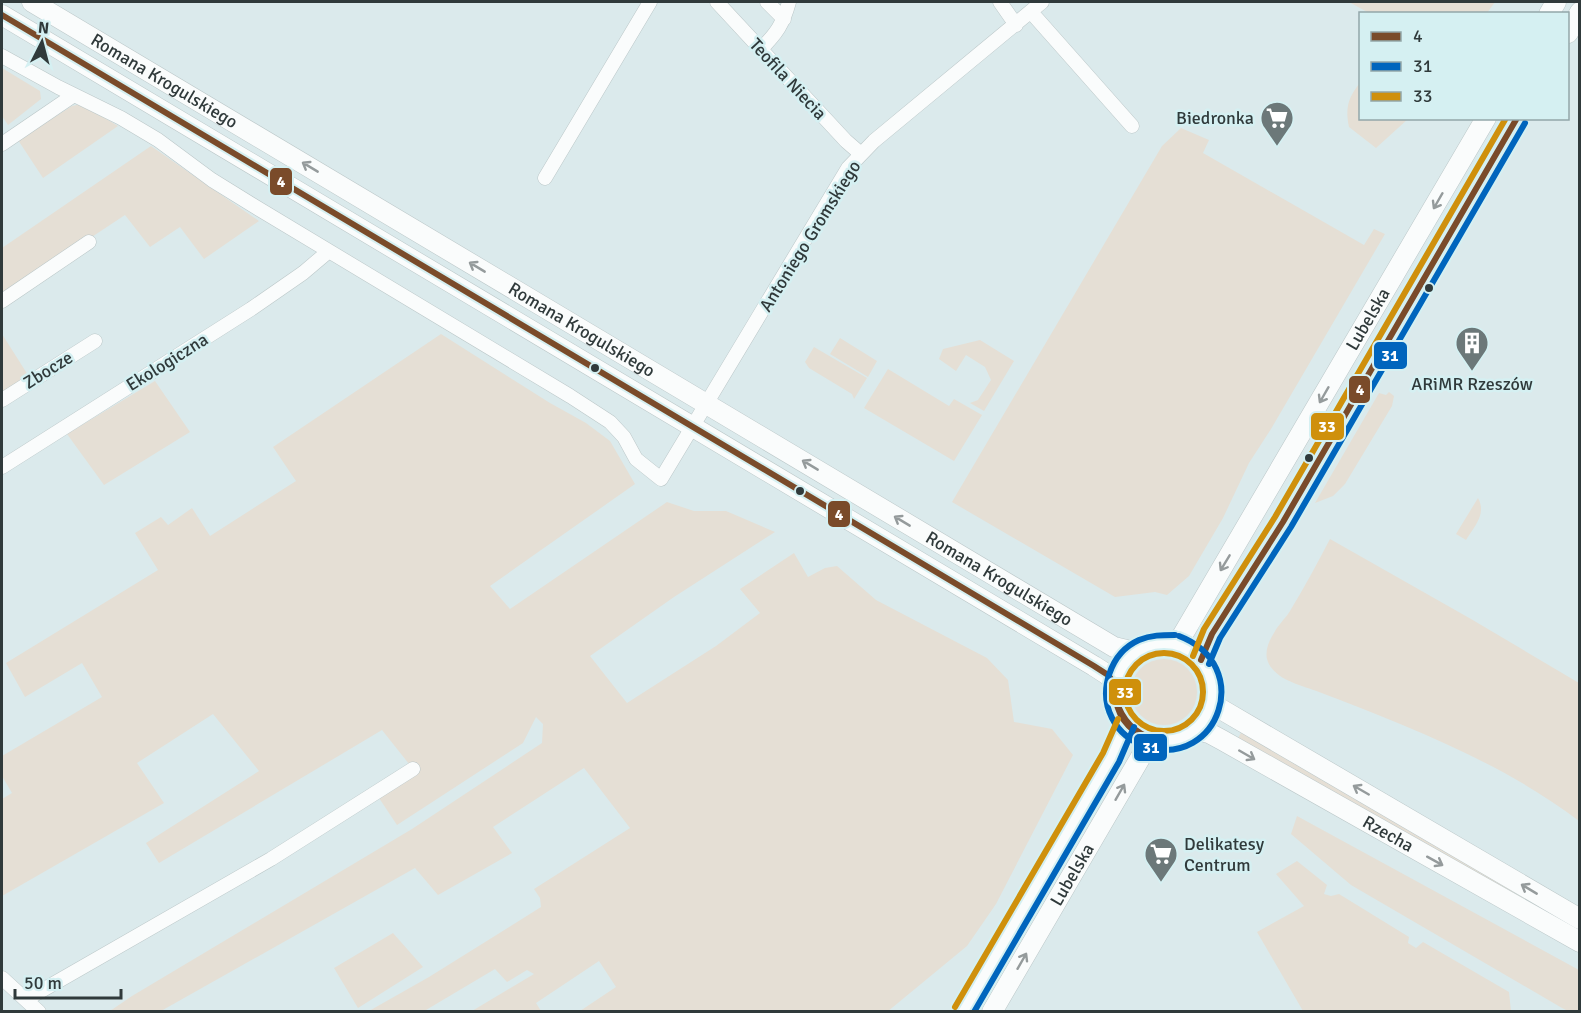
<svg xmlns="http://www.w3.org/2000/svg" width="1581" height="1013" viewBox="0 0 1581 1013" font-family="Signika,sans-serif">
  <rect width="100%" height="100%" fill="#dbeaec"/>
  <path fill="#e5dfd5" d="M1349 2H1495L1487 13H1369Z
    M2 68 40 91 41 99 8 125 2 116Z
    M1360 83V118L1408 119 1376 148 1349 127C1345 109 1348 97 1360 83Z
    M82 104 118 126 43 178 18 140 72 106Z
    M1181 128 1209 140 1203 153 1364 245 1374 229 1385 234 1271 429 1249 463 1223 518 1189 576 1167 595 1155 592 1115 597 952 502 1162 146Z
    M151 146 259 221 204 259 180 227 150 247 125 215 36 274 2 304V248Z
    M2 334 33 383 2 405Z
    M441 334 550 403 586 423 610 441 635 484 490 586 510 609 667 502 694 511H726L775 532 674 597 590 656 627 703 716 646 760 613 740 589 794 553 808 577 825 568 837 566 876 600 987 658 1008 680 1014 722 1052 729 1073 755 996 904 967 946 887 1012 580 1011 616 987 599 961 536 1003 541 1011H472L534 974 527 970 507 982 495 969 426 1010 427 1011H369L429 977 541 907 540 898 534 889 630 828 584 768 493 827 512 853 438 895 415 868 161 1011H110L132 996 412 829 542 743 543 724 536 717 523 743 397 825 379 798 417 774 382 730 159 863 146 843 259 771 213 714 137 763 164 803 2 896V799L12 793 2 776V756L102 697 82 663 25 697 6 663 158 570 135 533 161 517 168 525 192 508 210 536 296 481 273 447Z
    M840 338 877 361 868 377 830 354Z
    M980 340 1014 361 984 411 970 403 978 400 991 380 985 367 966 355 956 371 939 359 943 349Z
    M814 347 867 378 854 399 852 394 809 368 805 362Z
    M888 369 949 406 954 399 982 415 954 461 864 408Z
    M155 381 190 432 104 485 67 434Z
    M1389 392 1394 396 1392 406 1345 484 1333 496 1315 503 1379 393 1386 395Z
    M1478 498C1487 514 1474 527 1466 540L1456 534Z
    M1330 539 1471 619 1579 683V821C1503 763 1408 726 1319 692 1301 685 1273 680 1267 659 1265 650 1269 641 1274 633 1278 625 1285 619 1290 611 1304 588 1317 564 1330 539Z
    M1131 692a33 33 0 1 1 66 0a33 33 0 1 1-66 0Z
    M1242 731 1579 929V933L1237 740Z
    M1297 816 1579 970V1011H1568L1562 1008 1351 885 1291 834Z
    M1297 861 1327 885 1324 894 1331 896 1339 894 1409 937 1408 943 1416 948 1423 942 1509 992 1511 1011H1303L1257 932 1304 906 1276 874Z
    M393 933 423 967 358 1008 334 968Z"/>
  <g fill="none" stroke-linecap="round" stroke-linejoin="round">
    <g stroke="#bbc7c8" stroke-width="15">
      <path id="minor" d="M717 2 846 141 861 154
        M767 2 784 19
        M1000 2 1016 25
        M1031 12 1132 126
        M760 50C777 33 783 24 789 2
        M2 56 58 87 121 118 158 140 212 180 259 209 570 396 610 422 624 437 636 459 661 479 848 168 874 141 1042 2
        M2 144 74 95
        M545 178 650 2
        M2 301 89 242
        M2 400 95 341
        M2 467 251 309 303 273 329 251
        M2 978 39 1012
        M27 999 271 859 413 769"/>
    </g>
    <g stroke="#bbc7c8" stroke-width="21">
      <g id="secondary">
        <path id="s1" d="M32 2 1114 647 1135 652"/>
        <path d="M1549 14 1556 2"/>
        <path d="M2 15 1094 666 1108 675 1115 684"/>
        <path d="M1568 33 1580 12"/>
        <circle cx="1164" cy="692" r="49"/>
        <path id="s2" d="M1175 644 1182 636 1486 118"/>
        <path d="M1201 660 1212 634 1283 522 1517 118"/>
        <path d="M1212 699 1219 708 1580 919"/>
        <path id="s3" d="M1195 730 1209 733 1222 740 1580 942"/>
        <path d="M963 1012 1111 757 1126 723"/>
        <path id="s4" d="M992 1012 1146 748 1154 740"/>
      </g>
    </g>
    <use href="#minor" stroke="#fafcfc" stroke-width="14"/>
    <use href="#secondary" stroke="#fafcfc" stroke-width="20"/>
    <g stroke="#d5f0f2" stroke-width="10">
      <path id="bus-1" d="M2 15 1094 666 1108 675 1115 684
        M1201 660 1212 634 1283 522 1517 118
        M1116 700C1122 720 1134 733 1154 739
        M1116 700C1119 720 1134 736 1154 739"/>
    </g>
    <g stroke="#d5f0f2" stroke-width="10">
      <path id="bus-2" d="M1175 635C1162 635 1151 635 1139 640 1110 653 1098 691 1112 718 1119 732 1132 742 1147 747 1219 768 1255 665 1179 636
        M1209 664 1220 638 1291 527 1525 123
        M974 1012 1119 762 1134 727"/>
    </g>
    <g stroke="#d5f0f2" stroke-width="10">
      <path id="bus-3" d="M1125 692a39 39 0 1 1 78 0a39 39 0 1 1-78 0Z
        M1193 656 1204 629 1275 517 1506 118
        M955 1007 1103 753 1118 719"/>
    </g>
    <use href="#bus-1" stroke="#7a4b2a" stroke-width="6"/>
    <use href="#bus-2" stroke="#0065bd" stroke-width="6"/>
    <use href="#bus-3" stroke="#cf900c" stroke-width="6"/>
  </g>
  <defs><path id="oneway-shaft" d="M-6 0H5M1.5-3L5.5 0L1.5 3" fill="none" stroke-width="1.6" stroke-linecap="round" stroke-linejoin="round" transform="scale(1.5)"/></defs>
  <g stroke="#959b9c">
    <use href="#oneway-shaft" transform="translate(310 167) rotate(-149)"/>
    <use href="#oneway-shaft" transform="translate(1438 201) rotate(120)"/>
    <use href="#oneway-shaft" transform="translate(477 267) rotate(-149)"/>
    <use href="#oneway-shaft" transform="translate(1324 395) rotate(120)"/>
    <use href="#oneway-shaft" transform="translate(810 465) rotate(-149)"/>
    <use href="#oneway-shaft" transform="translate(902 521) rotate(-149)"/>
    <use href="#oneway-shaft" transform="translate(1225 563) rotate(121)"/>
    <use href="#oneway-shaft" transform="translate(1247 755) rotate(30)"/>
    <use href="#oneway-shaft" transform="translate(1361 790) rotate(-150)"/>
    <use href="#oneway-shaft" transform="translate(1120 792) rotate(-60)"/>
    <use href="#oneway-shaft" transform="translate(1435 861) rotate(29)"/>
    <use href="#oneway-shaft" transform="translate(1529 889) rotate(-149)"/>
    <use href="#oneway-shaft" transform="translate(1022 961) rotate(-60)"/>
  </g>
  <defs>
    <g id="supermarket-pin" transform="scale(1.725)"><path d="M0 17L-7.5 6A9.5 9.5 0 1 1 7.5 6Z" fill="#6c7879" stroke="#d5f0f2"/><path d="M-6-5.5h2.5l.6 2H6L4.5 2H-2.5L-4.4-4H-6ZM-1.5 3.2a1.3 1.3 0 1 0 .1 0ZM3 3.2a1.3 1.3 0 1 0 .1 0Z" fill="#fff"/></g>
    <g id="building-pin" transform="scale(1.725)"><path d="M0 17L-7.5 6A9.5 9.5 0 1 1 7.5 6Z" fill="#6c7879" stroke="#d5f0f2"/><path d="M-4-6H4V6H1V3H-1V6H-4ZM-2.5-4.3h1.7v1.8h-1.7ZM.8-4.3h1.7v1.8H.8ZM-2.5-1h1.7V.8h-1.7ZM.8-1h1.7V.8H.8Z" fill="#fff"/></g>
  </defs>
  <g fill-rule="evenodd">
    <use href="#supermarket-pin" x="1277" y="118"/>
    <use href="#building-pin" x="1472" y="343"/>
    <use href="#supermarket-pin" x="1161" y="854"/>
  </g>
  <g fill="#303a3b" stroke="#d5f0f2" stroke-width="2">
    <circle cx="1429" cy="288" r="5"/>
    <circle cx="595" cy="368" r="5"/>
    <circle cx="1309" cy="458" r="5"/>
    <circle cx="800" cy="491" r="5"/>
  </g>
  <g text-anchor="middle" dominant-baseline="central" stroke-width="5" stroke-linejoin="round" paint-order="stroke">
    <g font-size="18" fill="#303a3b" stroke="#d5f0f2">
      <text transform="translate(788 79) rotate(47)">Teofila Niecia</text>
      <text stroke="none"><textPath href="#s1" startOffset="154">Romana Krogulskiego</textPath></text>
      <text transform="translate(810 236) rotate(-58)">Antoniego Gromskiego</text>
      <text stroke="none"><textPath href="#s2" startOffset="378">Lubelska</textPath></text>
      <text stroke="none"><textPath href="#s1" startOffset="640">Romana Krogulskiego</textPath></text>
      <text transform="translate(167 362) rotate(-32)">Ekologiczna</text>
      <text transform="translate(48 370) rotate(-32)">Zbocze</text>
      <text stroke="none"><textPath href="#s1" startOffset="1126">Romana Krogulskiego</textPath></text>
      <text stroke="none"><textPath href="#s3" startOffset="220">Rzecha</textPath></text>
      <text stroke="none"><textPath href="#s4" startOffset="159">Lubelska</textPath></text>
    </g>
    <g font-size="18" fill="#303a3b" stroke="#d5f0f2" text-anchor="end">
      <text x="1254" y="118">Biedronka</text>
      <text x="1472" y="384" text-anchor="middle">ARiMR Rzeszów</text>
      <text x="1184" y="844" text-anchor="start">Delikatesy<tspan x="1184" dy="21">Centrum</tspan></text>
    </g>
  </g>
  <g stroke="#d5f0f2" stroke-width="2">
    <rect x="269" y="167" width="24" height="29" rx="6" fill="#7a4b2a"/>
    <rect x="1373" y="341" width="35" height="29" rx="6" fill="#0065bd"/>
    <rect x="1348" y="375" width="23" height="29" rx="6" fill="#7a4b2a"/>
    <rect x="1310" y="412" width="35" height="29" rx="6" fill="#cf900c"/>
    <rect x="827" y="500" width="24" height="28" rx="6" fill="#7a4b2a"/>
    <rect x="1108" y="678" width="34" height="28" rx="6" fill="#cf900c"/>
    <rect x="1133" y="733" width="35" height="29" rx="6" fill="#0065bd"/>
  </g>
  <g font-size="16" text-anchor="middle" font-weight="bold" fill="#fff">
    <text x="281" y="187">4</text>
    <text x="1390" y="361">31</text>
    <text x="1360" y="395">4</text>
    <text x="1327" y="432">33</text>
    <text x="839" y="520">4</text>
    <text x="1125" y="698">33</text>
    <text x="1151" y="753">31</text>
  </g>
  <rect width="1581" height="1013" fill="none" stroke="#303a3b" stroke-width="6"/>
  <rect x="1359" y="12" width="210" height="108" fill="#d5f0f2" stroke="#93a7a9" stroke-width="1.5"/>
  <rect x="1371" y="32" width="30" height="9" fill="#7a4b2a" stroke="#93a7a9" stroke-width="1.5"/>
  <text x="1413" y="42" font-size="18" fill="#303a3b">4</text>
  <rect x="1371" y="62" width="30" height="9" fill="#0065bd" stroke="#93a7a9" stroke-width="1.5"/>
  <text x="1413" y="72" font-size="18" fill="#303a3b">31</text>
  <rect x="1371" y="92" width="30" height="9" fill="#cf900c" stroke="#93a7a9" stroke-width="1.5"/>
  <text x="1413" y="102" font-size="18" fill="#303a3b">33</text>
  <g transform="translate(42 42) rotate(6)" stroke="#d5f0f2" stroke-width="4.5" paint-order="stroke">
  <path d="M0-4.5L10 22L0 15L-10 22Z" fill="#303a3b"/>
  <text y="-9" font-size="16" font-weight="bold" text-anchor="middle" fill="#303a3b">N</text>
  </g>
  <path d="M15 989v9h106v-9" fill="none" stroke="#303a3b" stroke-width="3"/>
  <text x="24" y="989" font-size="18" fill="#303a3b" stroke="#d5f0f2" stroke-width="4.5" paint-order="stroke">50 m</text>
</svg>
